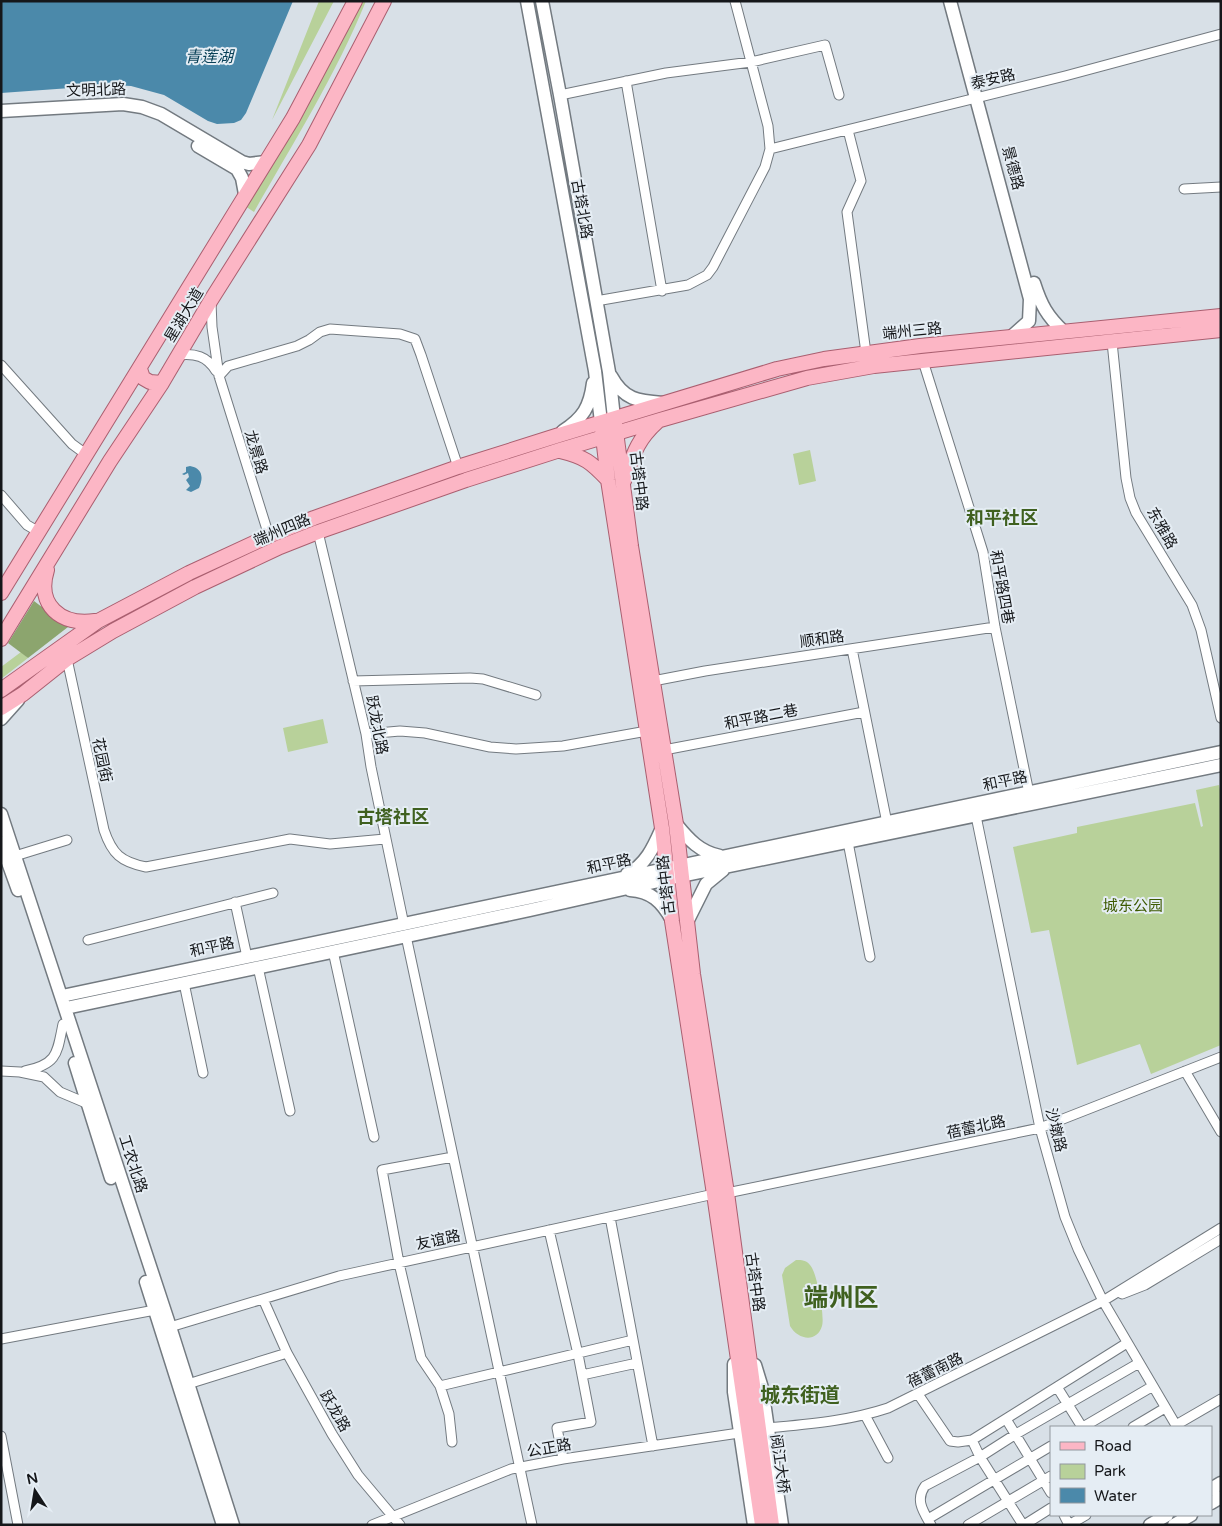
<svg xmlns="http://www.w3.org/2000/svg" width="1222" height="1526" viewBox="0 0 1222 1526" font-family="'Varela Round','Noto Sans SC',sans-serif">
  <rect width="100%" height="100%" fill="#d8e0e7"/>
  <path fill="#b8d19a" d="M319 1H334L272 120Z
    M358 1H366C336 75 293 143 254 212L245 206Z
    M810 450 816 481 799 485 793 454Z
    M21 652 28 658 1 679V667Z
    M323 719 328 743 288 752 283 728Z
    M1219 785 1221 794V1045L1151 1074 1140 1044 1077 1065 1049 930 1031 933 1013 847 1077 833V827L1195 803 1201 827 1203 826 1196 790Z
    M796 1260C802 1260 806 1260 810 1265 817 1272 825 1316 822 1326 817 1343 798 1340 790 1326L782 1275 785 1268Z"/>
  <path fill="#8ca56e" d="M34 601 68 627 28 658 8 643Z"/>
  <path fill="#4b89aa" d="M1 1H293L246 113 241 120 234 123 217 124 208 121 164 95 131 86 112 85 1 93Z
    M190 466C202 468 204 477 199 488L191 492 186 490 190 486 186 480 189 477 188 473 184 475 182 474 186 472V467Z"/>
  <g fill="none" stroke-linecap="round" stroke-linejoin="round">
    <g stroke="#737a80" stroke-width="11">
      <path id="street" d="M626 81 662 291
        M560 95 666 73 751 62 825 45 839 95
        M848 130 861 181 847 212 866 353
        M770 149 1065 76 1221 34
        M1184 189 1221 187
        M596 301 688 285 707 275 713 267 765 167 770 149 768 126 735 1
        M211 302 212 327 219 376 269 536
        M1112 342 1126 478 1130 498 1136 513 1192 605 1201 630 1221 718
        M178 355C195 353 207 356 216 371
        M923 361 983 552 995 627 1029 793
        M1 365 72 444 87 455
        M219 376 228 366 297 346 309 340 320 332 330 329 400 334 415 339 421 355 458 467
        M1 495 27 525 39 532
        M318 532 366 734 371 767 404 925
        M852 649 887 823
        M67 659 104 830C112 854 121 862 146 867L290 839 330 844 385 839
        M353 681 470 678 483 679 536 695
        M653 681 705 671 995 627
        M366 734 400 731 425 733 490 747 516 749 563 746 647 731
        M664 750 864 712
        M976 816 1040 1128 1065 1217 1078 1249 1103 1301 1177 1427
        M848 842 870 957
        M15 856 67 840
        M235 902 247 957
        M406 936 532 1525
        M88 940 273 893
        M333 951 374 1137
        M258 967 290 1111
        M184 983 203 1073
        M1 1071 20 1072 44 1077 60 1092 86 1103
        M25 1071C58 1064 57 1053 63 1024
        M1185 1071 1221 1132
        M727 1193 1040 1128 1221 1057
        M610 1217 653 1446
        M549 1230 578 1354 591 1422 557 1428 563 1459
        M1122 1294 1145 1285 1221 1239
        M263 1299 287 1353 332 1434 358 1475 400 1525
        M170 1327 339 1276 714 1194
        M1 1339 155 1310
        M582 1375 637 1363
        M188 1384 287 1353
        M440 1386 633 1340
        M1057 1387 1082 1427
        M918 1394 950 1441 958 1442 972 1440 1127 1343
        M865 1415 888 1458
        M1006 1419 1051 1493
        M1176 1425 1221 1399
        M1083 1427 1153 1386
        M1133 1427 1165 1408
        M768 1428C809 1424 849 1421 888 1408L1103 1301 1221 1228
        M1 1436 18 1525
        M972 1440 980 1457 1023 1525
        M452 1442 449 1414 440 1386 421 1358 399 1263 382 1170 453 1157
        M1064 1515 1069 1525
        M928 1519 1051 1446
        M372 1525 511 1469 563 1459 739 1433
        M931 1525C923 1511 915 1500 925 1486L980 1457 1016 1434 1139 1363
        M968 1525 1051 1476
        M1024 1525 1051 1508
        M1069 1525 1086 1515"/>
    </g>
    <g stroke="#737a80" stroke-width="15">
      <path id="secondary" d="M527 1 595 371 601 422
        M542 1 560 95 609 372 614 418
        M950 1 1030 299 1029 321 1011 337
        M1 111 123 104 142 107 161 114 242 162 249 164 266 162
        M198 146 237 169 242 178 245 194
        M1034 283C1041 305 1047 316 1064 332
        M611 376C624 400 638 401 663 403
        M563 431C583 418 590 407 593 383
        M1 719 18 700
        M1 814 170 1327 233 1525
        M676 824C689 840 700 852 720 856
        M1 843 18 890
        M627 874C646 865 654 846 662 828
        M630 890C651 891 662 902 672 920
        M687 922 706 884 723 870
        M62 996 1221 752
        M66 1008 530 910 681 876 1221 765
        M75 1063 111 1178
        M146 1282 223 1525
        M734 1364V1392L754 1525
        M755 1365 762 1388 782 1525
        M1211 1489 1221 1483
        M1211 1503 1221 1497
        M1150 1525 1167 1515
        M1174 1525 1191 1515"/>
    </g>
    <g stroke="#aa5f70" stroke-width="16">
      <path id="primary" d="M140 369 143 378 150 382 162 383
        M615 424 631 546 676 824 693 974 727 1193 772 1525
        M602 428 608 480 662 828 672 921 714 1194 762 1525
        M560 451C585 457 591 462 608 480
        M624 481C633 456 636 441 657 422
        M47 570C36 605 61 626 95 621
        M1 593 293 118 355 1
        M1 639 110 461 162 383 211 300 309 145 384 1
        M1 690 98 621 189 573 269 536 314 518 458 467 556 436 777 369 824 359 920 346 1221 316
        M1 708 23 694 67 659 113 631 195 587 280 547 318 532 466 480 560 450 660 420 807 378 874 366 1221 330"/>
    </g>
    <use href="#street" stroke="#fff" stroke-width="9"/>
    <use href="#secondary" stroke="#fff" stroke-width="12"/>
    <use href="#primary" stroke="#fcb6c5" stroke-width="14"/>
  </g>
  <g text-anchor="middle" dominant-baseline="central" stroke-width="4" stroke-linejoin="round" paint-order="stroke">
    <g font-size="15" fill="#15171a" stroke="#e5edf4">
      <text transform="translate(993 79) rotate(-13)">泰安路</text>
      <text transform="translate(96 90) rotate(-2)">文明北路</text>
      <text transform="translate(1013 168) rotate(75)">景德路</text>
      <text transform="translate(582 209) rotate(80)">古塔北路</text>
      <text transform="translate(184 315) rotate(-59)">星湖大道</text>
      <text transform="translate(912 331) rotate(-6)">端州三路</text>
      <text transform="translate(256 452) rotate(73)">龙景路</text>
      <text transform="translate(639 481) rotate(83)">古塔中路</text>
      <text transform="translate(1162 528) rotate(60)">东雅路</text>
      <text transform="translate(282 530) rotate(-23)">端州四路</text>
      <text transform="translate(1002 587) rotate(80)">和平路四巷</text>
      <text transform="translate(822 639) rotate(-8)">顺和路</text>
      <text transform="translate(761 717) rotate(-11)">和平路二巷</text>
      <text transform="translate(377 725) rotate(79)">跃龙北路</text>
      <text transform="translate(102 760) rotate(78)">花园街</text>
      <text transform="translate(1005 781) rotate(-12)">和平路</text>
      <text transform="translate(609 864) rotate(-12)">和平路</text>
      <text transform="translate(666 885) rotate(-97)">古塔中路</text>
      <text transform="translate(212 947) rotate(-12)">和平路</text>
      <text transform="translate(976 1127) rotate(-12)">蓓蕾北路</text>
      <text transform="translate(1056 1130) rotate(76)">沙墩路</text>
      <text transform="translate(133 1164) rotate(72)">工农北路</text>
      <text transform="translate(438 1240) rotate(-12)">友谊路</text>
      <text transform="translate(755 1282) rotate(82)">古塔中路</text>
      <text transform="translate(935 1370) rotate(-26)">蓓蕾南路</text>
      <text transform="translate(335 1411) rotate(60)">跃龙路</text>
      <text transform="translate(549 1448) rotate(-10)">公正路</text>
      <text transform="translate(780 1464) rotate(82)">阅江大桥</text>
    </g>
    <g font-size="15" fill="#3d5a01" stroke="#e5edf4">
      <text x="1133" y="906">城东公园</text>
    </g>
    <g font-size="16" font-style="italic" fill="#094057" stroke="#e5edf4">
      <text x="209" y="57">青莲湖</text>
    </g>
    <g font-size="18" font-weight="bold" fill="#3f601f" stroke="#e5edf4">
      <text x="1002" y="518">和平社区</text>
      <text x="393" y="817">古塔社区</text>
    </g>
    <g font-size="20" font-weight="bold" fill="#3f601f" stroke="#e5edf4">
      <text x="800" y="1396">城东街道</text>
    </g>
    <g font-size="25" font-weight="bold" fill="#3f601f" stroke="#e5edf4">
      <text x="841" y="1298">端州区</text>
    </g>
  </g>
  <rect width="1222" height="1526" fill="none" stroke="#15171a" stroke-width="5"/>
  <rect x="1050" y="1426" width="162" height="90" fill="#e5edf4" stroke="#92979d"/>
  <rect x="1060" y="1442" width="25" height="8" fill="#fcb6c5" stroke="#92979d"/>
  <text x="1094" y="1451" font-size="15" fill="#15171a">Road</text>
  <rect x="1060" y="1464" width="25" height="15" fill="#b8d19a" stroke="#92979d"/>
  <text x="1094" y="1476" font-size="15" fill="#15171a">Park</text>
  <rect x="1060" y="1488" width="25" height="15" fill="#4b89aa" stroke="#92979d"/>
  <text x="1094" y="1501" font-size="15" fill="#15171a">Water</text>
  <g transform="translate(35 1491) rotate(348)" stroke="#e5edf4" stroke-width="4" paint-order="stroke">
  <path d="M0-4L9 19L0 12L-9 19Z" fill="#15171a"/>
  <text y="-8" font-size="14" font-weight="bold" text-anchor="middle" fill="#15171a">N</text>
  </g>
</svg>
